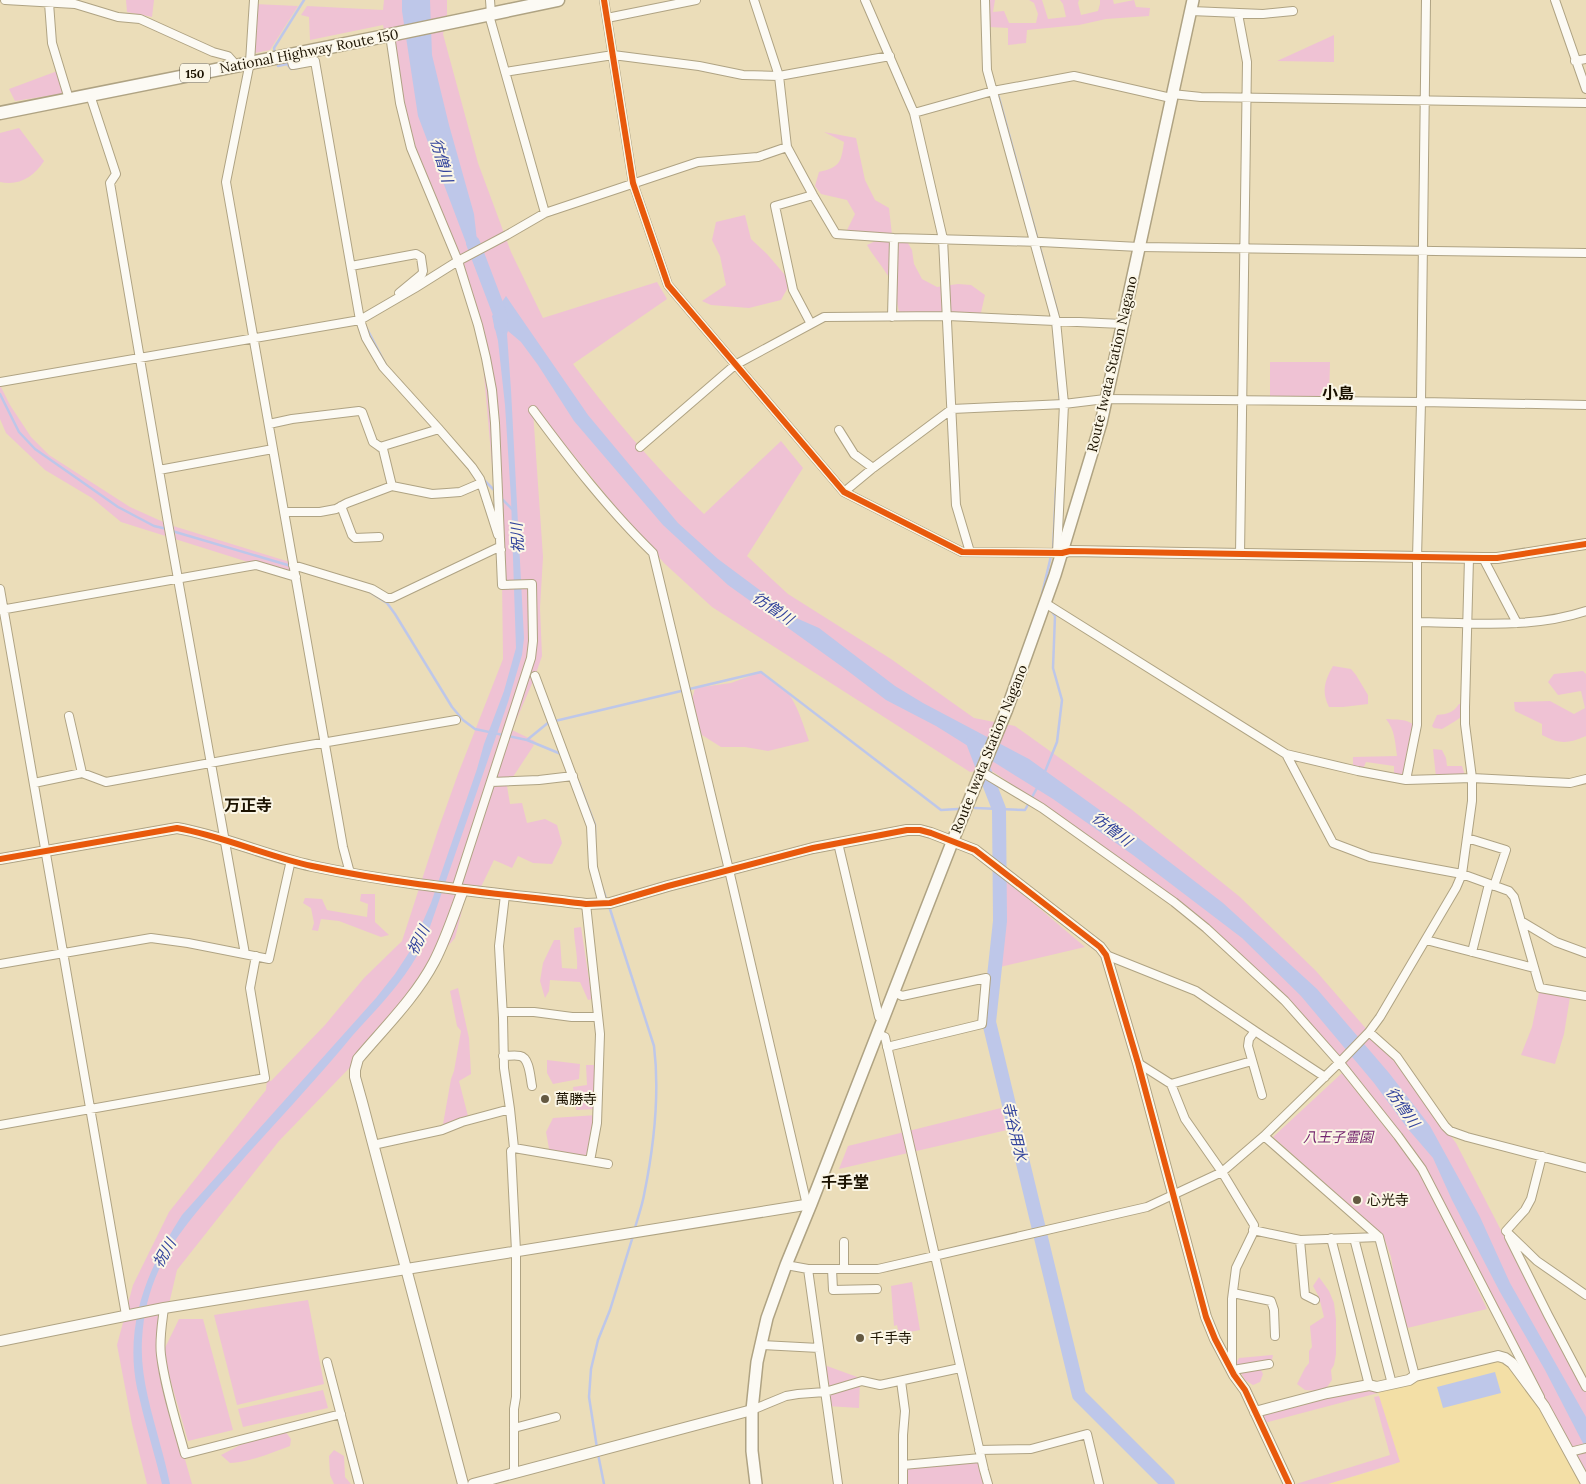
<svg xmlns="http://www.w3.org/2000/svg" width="1586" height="1484" viewBox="0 0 1586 1484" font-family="Lora,'Noto Sans JP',serif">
  <rect width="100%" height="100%" fill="#ebddb9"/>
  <path fill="#f3dfa6" d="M1498 1356 1530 1387 1584 1484H1328L1396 1464 1377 1387Z"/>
  <path fill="#efc2d4" d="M126 0H154L152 17 127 12Z
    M384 0H447V14L443 34 478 163 511 252 543 318 657 282 667 299 573 364C612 417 656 468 704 514L781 441 803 468 747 556 788 594 891 659 974 718 1015 726 1131 809 1240 897 1316 971 1395 1062 1456 1143 1557 1339 1586 1390V1477L1428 1185 1487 1309 1403 1329 1391 1257 1383 1235 1273 1137 1342 1073 1408 1156 1360 1086 1290 1007 1206 928 1093 839 989 769 970 772 712 607 664 563 618 510 541 415 533 411 543 557 540 608 542 656 534 679 512 730 537 742 528 740 534 745 507 786 510 804 522 803 527 823 545 819 557 825 562 843 552 864 533 863 518 856 512 868 494 860 480 889 467 891 455 938 434 962 358 1059 279 1141 177 1270 161 1338 163 1352 179 1319H203L233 1430 188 1441 164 1358 170 1407 192 1484H147L132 1424 117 1345 133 1285 169 1212 266 1090 267 1080 271 1081 325 1025 364 978 402 941 438 830 458 774 503 659 502 578 479 318 404 121 383 25 310 40 309 17 301 15 307 6 383 10Z
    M990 0H995L993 12 1004 11 1009 23H1036L1038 14 1034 3 1029 0H1042L1048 19 1066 17 1063 4 1060 0H1079L1078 3 1081 15 1098 11 1100 4V0H1113L1114 4 1134 0 1136 7 1150 8 1149 16 1106 19 1079 25 1027 30 1026 43 1008 45V28L990 27Z
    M254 4 298 6 270 50 251 54Z
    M1334 35V62L1277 61Z
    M60 70 67 93 15 101 9 89Z
    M19 128 44 161C34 177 19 186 0 182V133Z
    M824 132 856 138 865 180 875 200 889 208 892 235 845 234 855 214 847 200 821 194 815 186 819 172C840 167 841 163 844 142Z
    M745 215 751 239 767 254 791 282 781 300 749 308 711 305 702 301 726 285 720 256 712 240 716 222Z
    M884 237 905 238 912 250 914 264 922 279 937 287 958 284 971 285 985 295 980 317 911 316 899 312C897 303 896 292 892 283 885 269 875 259 867 245Z
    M1270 362H1330L1329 399 1270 397Z
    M0 385 10 405 31 437 49 455 130 507 170 525 293 563 296 577 121 522 92 498 45 470 6 433 0 419Z
    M1333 666 1351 669 1356 675 1368 695V704L1343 707H1329C1321 692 1325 680 1333 666Z
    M1583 671 1586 674V736C1568 744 1559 744 1542 735V724L1515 711 1514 702 1550 701 1574 714 1585 708 1581 691 1558 695 1548 682 1554 674Z
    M761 672C769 679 782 685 789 694 799 709 803 725 809 741L768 751 745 747H721L702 735 690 708 695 688 731 683Z
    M1459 704H1463L1465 713C1459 720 1450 724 1442 729L1434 728 1432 726 1437 715C1447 714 1453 713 1459 704Z
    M1386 719C1396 720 1407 718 1415 726L1405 776 1394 775V766L1366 762 1363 769 1353 766V757L1397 756C1395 742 1395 730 1386 719Z
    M1433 749 1442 750 1446 758 1447 766H1462L1465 776 1436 777Z
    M1006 880 1085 947 1000 967Z
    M361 894H375V922L389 935 381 937 339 921 321 919 318 931 312 930 314 923 311 908 303 903 305 898 322 899 327 910 367 917 368 904 360 901Z
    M581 927 592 999 588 1000 580 982 550 980 549 991 545 998 540 981 543 963 554 940H560L562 968 577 969C578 954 574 943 574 928Z
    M458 988 469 1038 471 1074 459 1081 469 1120 442 1130 451 1079 454 1071 461 1031 457 1026 450 991Z
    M1540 988 1570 997 1564 1034 1555 1064 1521 1055 1532 1027Z
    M547 1060 580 1064 579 1079 553 1084 547 1073Z
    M586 1065H599L597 1109 576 1110 573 1087 587 1085Z
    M1001 1108 1007 1130 839 1169 848 1146Z
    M597 1115 590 1161 550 1154 546 1132 553 1118Z
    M1319 1277 1329 1291 1334 1303 1336 1320V1354L1334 1365 1331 1370 1332 1380 1327 1387 1318 1391 1305 1390 1297 1384 1305 1368 1309 1363V1351L1312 1347 1310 1326 1324 1317 1319 1297 1313 1286Z
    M912 1282 920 1330 899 1334 897 1325 894 1326 891 1286Z
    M308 1300 324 1384 237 1405 214 1315Z
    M1273 1355 1272 1360 1259 1366 1263 1374 1260 1382 1253 1385 1245 1380 1236 1364 1239 1358Z
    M821 1365 827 1366 860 1378 859 1408 827 1406 825 1392 855 1383 826 1387Z
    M1377 1387 1378 1393 1261 1424 1255 1412Z
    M323 1390 328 1408 243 1427 238 1409Z
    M1379 1396 1400 1462 1328 1484H1296L1390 1455 1374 1397Z
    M285 1431 291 1439 290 1446C274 1452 247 1463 230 1463L221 1455 244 1443Z
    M334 1450 344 1456 345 1477 351 1484H334L330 1475 329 1456Z
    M981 1458 989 1484H903V1465Z"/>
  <path fill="#bec7e9" d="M402 0H430L432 55 449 125 474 214 482 285 418 116 402 11Z
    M506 296 588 415 678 523 718 559 765 594 787 614 819 628 895 686 923 703 1029 759 1137 837 1223 903 1317 989 1389 1073 1430 1126 1480 1217 1510 1283 1586 1417V1449L1545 1370 1500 1292 1452 1200 1433 1158 1408 1129 1374 1083 1301 996 1242 938 1133 855 1053 799 936 726 886 700 848 671 728 585 663 525 574 421 538 365 521 342 508 331 507 334 511 390 524 638 522 655 508 702 432 921C429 929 426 938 422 946 406 980 378 1007 353 1035 316 1080 276 1122 238 1165 189 1220 146 1262 142 1340 140 1376 151 1409 160 1444 164 1457 167 1471 170 1484H162C154 1452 144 1420 137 1388 124 1323 148 1268 182 1215L376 998 395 974 410 951 431 903 477 769 484 744 504 691 516 648 511 498 505 405 498 341 492 316Z
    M1495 1372 1501 1393 1443 1408 1437 1387Z"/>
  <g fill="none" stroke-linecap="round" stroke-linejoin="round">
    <path stroke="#bec7e9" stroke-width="2.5" d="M275 53 274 48 304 0
      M277 61 278 66 287 64 291 69 297 68
      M998 94 1058 314 1057 317
      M1053 324 1060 403
      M365 325 387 367
      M0 394 19 432 35 449 118 507 154 526 167 529
      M483 479 497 493
      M500 497 512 509
      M172 531 291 566
      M1053 550 1056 488
      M368 591 387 603 395 614 452 707 463 720 475 729 527 740 561 754
      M1042 594 1051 556
      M555 721 761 672 941 810 958 809
      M527 740 549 722
      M1044 774 1057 742 1062 700 1053 668 1055 616 1051 610
      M579 783 595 825V840
      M975 808 1025 810 1037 788
      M602 887 607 901
      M609 906 654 1046C660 1095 654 1146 644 1195 642 1206 638 1217 635 1228
      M597 1448 589 1397 591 1369 598 1340 610 1310 633 1236
      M598 1454 604 1484"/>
    <path stroke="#bec7e9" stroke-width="14" d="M473 243 500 314 501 326
      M973 742 999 809 1000 921 989 1022 1079 1395 1168 1484"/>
    <g stroke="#afa383" stroke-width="10">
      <path id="minor" d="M5 0 75 4 118 17 140 19 213 52 228 56 236 65
        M254 0 250 62 226 182 343 847 350 873
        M490 0 491 14
        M604 0 633 183 668 285 844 492 962 552 1062 553
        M754 0 779 76 787 147 813 195 836 234 894 238 1041 242 1139 247 1586 253
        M865 0 914 113 943 239 956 505 970 552
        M985 0 987 70 1056 321 1064 404 1057 553
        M1555 0 1586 89
        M49 3 52 43 69 99
        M1191 11 1263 14 1293 11
        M1238 14 1247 62 1240 555
        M489 15 545 213
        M607 18 696 0
        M390 35 400 103 411 148 458 261 478 325 486 358 492 390 495 423 502 585 532 584 533 641 531 658 456 889
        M290 55 293 65 315 61 360 320 366 338 383 367 439 429 472 467 480 479 498 535
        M1575 61 1586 59
        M505 72 613 55 699 66 743 75 779 76 890 56
        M1172 94 1201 97 1586 103
        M90 95 116 174 110 183 168 523 245 954
        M914 113 993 91 1074 76 1171 98
        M351 266 416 254 421 257 423 271 422 274 399 293
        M892 317 894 238
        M811 324 793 290 775 206 813 195
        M0 382 360 320 415 288 458 261 507 235 545 213 698 162 758 157 787 147
        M533 410C570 460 608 509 653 553L729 870 807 1205
        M269 424 292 419 359 411 362 412 373 442 383 449 392 486
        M839 430 854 454 873 468
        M380 447 439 429
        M640 447 735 365 824 317 948 316 1122 324
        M159 470 273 449
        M844 492 873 468 952 409 1064 404 1105 399 1421 402 1586 405
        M341 506 352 535 355 538 379 537
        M284 512H320L336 509 347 503 392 486 432 494 447 493 460 492 481 483
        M1483 558 1517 623
        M293 565 372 589 387 598H392L497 548 501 550
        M0 589 126 1315
        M1045 603 1286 754 1333 843 1370 857 1462 874 1509 891 1514 897 1540 988 1586 996
        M0 610 256 565 296 577
        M1417 622C1473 623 1532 629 1586 611
        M535 676 591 826 593 867 603 904
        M69 716 82 773
        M1286 754 1358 771 1406 780 1472 778 1570 783 1586 779
        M982 772 1042 808 1174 902 1206 928 1285 1001 1340 1063 1398 1136 1422 1169 1540 1397
        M1406 780 1417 725V558L1421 402 1426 0
        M491 782 539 780 573 776
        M34 783 82 773 106 782 287 749 456 720
        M1467 838 1506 850 1494 886
        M838 843 879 1017 883 1019
        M586 904 600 1034 597 1123 590 1161
        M1521 921 1556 942 1586 953
        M1426 940 1534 968
        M1472 952 1489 884
        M1106 955 1196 991 1255 1031 1325 1077
        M0 964 151 938 188 943 269 959 291 860
        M503 1012H534L572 1017H598
        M1255 1031 1249 1039 1248 1046 1262 1095
        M1369 1032 1397 1057 1445 1126 1450 1131 1467 1137 1586 1168
        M878 1034 885 1037 984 1470 988 1484
        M887 1047 982 1024 986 978 902 996 894 992
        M503 1056C509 1056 515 1055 520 1056 530 1058 530 1077 532 1086
        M1138 1063 1171 1084 1185 1119 1222 1172 1254 1225 1253 1233 1236 1268 1232 1299V1368
        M1171 1084 1252 1061
        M510 1109 514 1148 511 1151 516 1251V1397L514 1409V1473
        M0 1125 265 1078 250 988 256 956
        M1264 1136 1379 1237 1415 1376
        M373 1145 442 1130 462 1122 510 1109 504 1068 503 1018 499 946 505 895
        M514 1148 608 1164
        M1542 1156 1531 1199 1525 1210 1506 1231 1537 1261 1586 1295
        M1253 1230 1300 1240 1379 1237
        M1509 1237 1548 1315 1586 1387
        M1331 1238 1369 1385
        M1354 1238 1392 1384
        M1300 1240 1305 1295 1315 1300
        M844 1242V1269
        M786 1265 808 1269H878L1147 1207 1222 1172 1264 1136 1342 1060 1369 1032 1380 1017 1456 888 1462 874 1472 801V778L1465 724V707L1469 558
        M808 1269 838 1484
        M832 1269 833 1290 877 1289
        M1233 1293 1271 1301 1274 1310 1275 1336
        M164 1308C162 1324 159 1340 161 1355 165 1388 176 1421 185 1454L341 1414
        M760 1345 819 1348
        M327 1362 359 1484
        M1233 1370 1269 1364
        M901 1381 905 1411 903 1435V1484
        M752 1410 786 1396 798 1394 825 1392 862 1381 880 1385 960 1368
        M514 1428 556 1417
        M979 1450 1031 1449 1087 1434 1099 1484
        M1570 1452 1586 1448
        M903 1465 981 1458"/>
    </g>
    <g stroke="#afa383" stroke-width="12">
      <path id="tertiary" d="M1062 553 1070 551 1483 558H1497L1586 544
        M0 859 177 828C223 836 266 856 312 866 402 885 494 893 586 904L610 903 668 886 813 848 907 830H920L931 833 975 850 1100 947 1106 955 1138 1063 1206 1317 1215 1339 1234 1375 1245 1390 1289 1484
        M0 1341 164 1308 811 1204
        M1255 1412 1327 1393 1369 1385 1377 1387 1409 1380 1415 1376 1498 1356 1505 1358 1512 1363 1544 1406 1586 1483
        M463 1484 362 1102 355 1077V1070L358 1059C384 1028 415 998 434 962 446 939 454 914 463 890
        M473 1484 752 1410"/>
    </g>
    <g stroke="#afa383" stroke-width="14">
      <path id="secondary" d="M756 1484 752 1451V1410L757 1362 767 1318 786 1265 811 1204 953 840 1007 709 1055 575 1101 423 1193 0"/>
    </g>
    <g stroke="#afa383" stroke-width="15">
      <path id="trunk" d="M0 113 390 35 558 0"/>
    </g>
    <use href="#minor" stroke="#fcfaf4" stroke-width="8"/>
    <use href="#tertiary" stroke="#fcfaf4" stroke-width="10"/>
    <use href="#secondary" stroke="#fcfaf4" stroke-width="11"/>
    <use href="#trunk" stroke="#fcfaf4" stroke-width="12"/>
    <g stroke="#fbf6e6" stroke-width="9">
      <path id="cycleway" d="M604 0 633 183 668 285 844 492 962 552 1062 553 1070 551 1483 558H1497L1586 544
        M0 859 177 828C223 836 266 856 312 866 402 885 494 893 586 904L610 903 668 886 813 848 907 830H920L931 833 975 850 1100 947 1106 955 1138 1063 1206 1317 1215 1339 1234 1375 1245 1390 1289 1484"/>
    </g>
    <use href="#cycleway" stroke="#e8590c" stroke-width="6"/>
  </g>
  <g fill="#645941" stroke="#fbf6e6" stroke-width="2">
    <circle cx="545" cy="1099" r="5"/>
    <circle cx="1357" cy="1200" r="5"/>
    <circle cx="860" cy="1338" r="5"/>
  </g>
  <g text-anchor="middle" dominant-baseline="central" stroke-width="4" stroke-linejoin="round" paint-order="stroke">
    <rect fill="#fbf6e6" stroke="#5e5645" stroke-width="1" x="180" y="63.5" width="30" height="19" rx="4"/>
    <g font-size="12" font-weight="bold" fill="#1b1200">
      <text x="195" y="73">150</text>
    </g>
    <g font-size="14" fill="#1b1200" stroke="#fbf6e6">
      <text transform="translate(309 51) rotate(-11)">National Highway Route 150</text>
      <text transform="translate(1112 364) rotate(-77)">Route Iwata Station Nagano</text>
      <text transform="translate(989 749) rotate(-68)">Route Iwata Station Nagano</text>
    </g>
    <g font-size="14" fill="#1b1200" stroke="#fbf6e6" text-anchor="start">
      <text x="555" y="1099">萬勝寺</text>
      <text x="1367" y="1200">心光寺</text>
      <text x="870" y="1338">千手寺</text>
    </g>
    <g font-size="14" font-style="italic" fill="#74246e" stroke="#fbf6e6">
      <text x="1338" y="1137">八王子霊園</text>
    </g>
    <g font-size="15" font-style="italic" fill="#32439c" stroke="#fbf6e6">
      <text transform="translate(442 160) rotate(74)">彷僧川</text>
      <text transform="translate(517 538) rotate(-93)">祝川</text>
      <text transform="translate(773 608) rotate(34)">彷僧川</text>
      <text transform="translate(1112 829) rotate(37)">彷僧川</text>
      <text transform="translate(418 940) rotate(-64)">祝川</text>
      <text transform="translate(1403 1107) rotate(55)">彷僧川</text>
      <text transform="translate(1015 1131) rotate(76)">寺谷用水</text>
      <text transform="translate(164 1253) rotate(-60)">祝川</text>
    </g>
    <g font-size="16" font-weight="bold" fill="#1b1200" stroke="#fbf6e6">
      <text x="1338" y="393">小島</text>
      <text x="248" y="805">万正寺</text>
      <text x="845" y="1182">千手堂</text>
    </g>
  </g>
</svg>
